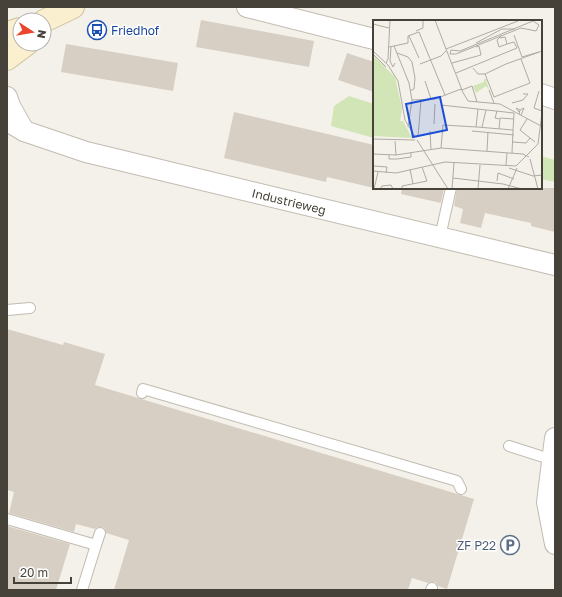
<svg xmlns="http://www.w3.org/2000/svg" width="562" height="597" viewBox="0 0 562 597" font-family="'Golos Text',sans-serif">
  <rect width="100%" height="100%" fill="#f4f1ea"/>
  <path fill="#d1e5b7" d="M349 96 374 104V138L331 126 334 106Z
    M541 156 555 160V182L541 179Z"/>
  <path fill="#d8cfc4" d="M201 20 314 41 309 67 196 47Z
    M66 44 178 63 173 91 61 72Z
    M347 53 374 62V92L338 80Z
    M234 112 374 145V188L327 177 326 182 224 158Z
    M402 188H444L441 203 401 194Z
    M457 188H555V232L531 226V223L485 213 481 228 460 223 463 209 454 206Z
    M7 329 63 345 64 342 105 354 95 385 474 499 447 589 438 586 435 582 428 583 412 578 408 590H114L129 540 106 533 105 529 102 527H98L95 529 76 524 74 532 9 513 14 492 7 490Z
    M7 526 70 544 56 590H7Z"/>
  <g fill="none" stroke-linecap="round" stroke-linejoin="round">
    <g stroke="#c2bbb1" stroke-width="12">
      <path id="service" d="M440 237 451 188
        M7 310 30 308
        M142 393 143 389 457 481 461 489
        M509 446 553 460
        M7 519 96 545 82 590
        M96 545 100 533
        M431 590 432 588"/>
    </g>
    <g stroke="#c2bbb1" stroke-width="22">
      <g id="minor">
        <path d="M247 7 374 39"/>
        <path d="M541 94 555 99"/>
        <path d="M7 97 10 106 24 131"/>
        <path id="s1" d="M7 121 24 131 86 152 555 265"/>
        <path d="M555 438 547 502 555 544"/>
      </g>
    </g>
    <g stroke="#d0c29e" stroke-width="24">
      <path id="secondary" d="M44 21 73 7
        M7 33 20 29
        M7 59 27 44"/>
    </g>
    <use href="#service" stroke="#fff" stroke-width="10"/>
    <use href="#minor" stroke="#fff" stroke-width="20"/>
    <use href="#secondary" stroke="#faefce" stroke-width="22"/>
  </g>
  <defs>
    <g id="bus-ring" transform="scale(1)"><circle r="9.5" fill="#fff" stroke="#1a4fb4" stroke-width="1.5"/><path d="M-5-6H5V4H4V6H2V4H-2V6H-4V4H-5ZM-3.5-4V0h7V-4ZM-3.5 1.2v1.5H-2V1.2ZM2 1.2v1.5H3.5V1.2Z" fill="#1a4fb4"/></g>
    <g id="parking-ring" transform="scale(1)"><circle r="9.5" fill="#fff" stroke="#5c6f8a" stroke-width="1.5"/><path d="M-3.5-5.5H1a3.5 3.5 0 0 1 0 7H-1V5.5H-3.5ZM-1-3.4V-.6H.8a1.4 1.4 0 0 0 0-2.8Z" fill="#5c6f8a"/></g>
  </defs>
  <g fill-rule="evenodd">
    <use href="#bus-ring" x="97" y="30"/>
    <use href="#parking-ring" x="510" y="545"/>
  </g>
  <g text-anchor="middle" dominant-baseline="central" stroke-width="3" stroke-linejoin="round" paint-order="stroke">
    <g font-size="12" fill="#164399" stroke="#fff" text-anchor="start">
      <text x="111" y="30">Friedhof</text>
    </g>
    <g font-size="12" fill="#474239" stroke="#fff">
      <text stroke="none"><textPath href="#s1" startOffset="294">Industrieweg</textPath></text>
    </g>
    <g font-size="12" fill="#4e5e75" stroke="#fff" text-anchor="end">
      <text x="496" y="545">ZF P22</text>
    </g>
  </g>
  <g transform="translate(373 20)">
    <rect width="169" height="169" fill="#f4f1ea"/>
    <path d="M0 35 22 57 29 89 27 101H30L39 118 0 116ZM111 59H113L116 70 113 66 103 73 100 66 111 62Z" fill="#d1e5b7"/>
    <path fill="none" stroke="#afaba3" stroke-width="1" d="M62 0 73 29M160 1 166 5 163 11 148 8 83 34H77L78 30 87 31ZM0 4 16 8M43 11 50 8V0M141 15 149 37 166 32M36 16 46 38M127 18 132 17 134 24 126 27 124 20 129 15M103 23 129 9H142M21 26 36 63 39 80 35 107M16 27 35 23V16L46 12 72 75M18 27 17 41 20 47 22 43M0 31 15 45 25 61 32 100 42 117M24 33 35 37 39 42 42 58 41 69 37 71M0 34 13 47M148 39 157 63 121 77 112 54 133 44 169 31M13 43 15 39 17 0M79 43 108 35 106 26 103 27M47 44 68 36 74 30M100 48 105 54H112M83 53 144 28 141 22 134 24M52 61 58 79M116 70 121 83M166 71 161 88 169 91M39 80 62 79 88 69 95 81 127 84 168 106M104 82 99 66 89 70 73 29 145 1M139 83 150 80 155 74H150M68 85 141 93M147 90 151 88 148 95M124 91 122 98 127 99 126 109M146 92 143 88 147 90 146 94M127 98 141 99M154 99 147 110 162 122M61 104 62 84M103 107 105 89M109 107 113 90M140 110 141 93M57 111 58 129M99 111 141 115M45 117 48 80M0 119 42 120M44 120 75 169M22 121 23 135M140 122 153 123 157 118M68 128 70 105 104 107 140 110 139 133M114 131 115 112M0 134 23 135 68 128 150 134 156 137M16 135V139H24L38 137V133M157 139 165 169M133 145 134 133M1 146 14 147 13 153M136 148 160 156 169 155M37 149 40 164M0 151 23 153 72 142 143 146 165 124 169 93M80 158 130 164 149 169M124 161 125 153 141 159M1 169 5 152M7 169 9 166 18 165 20 169M29 169V166L54 161 49 147M79 169 81 143M105 169 107 145M135 169 144 148"/>
    <path fill="#1d4ed8" fill-opacity="0.15" stroke="#1d4ed8" stroke-width="2" d="M67 77 74 110 40 117 33 84Z"/>
    <rect width="169" height="169" fill="none" stroke="#474239" stroke-width="2"/>
  </g>
  <rect width="562" height="597" fill="none" stroke="#474239" stroke-width="16"/>
  <g transform="translate(32 32) rotate(102)"><circle r="19" fill="#ffffff" stroke="#b5b3b0"/>
  <path d="M0-3L7 15L0 10L-7 15Z" fill="#e9462d"/>
  <text y="-6" font-size="11" font-weight="bold" text-anchor="middle" fill="#474239">N</text>
  </g>
  <path d="M14 577v6h57v-6" fill="none" stroke="#474239" stroke-width="2"/>
  <text x="20" y="577" font-size="12" fill="#474239" stroke="#ffffff" stroke-width="3" paint-order="stroke">20 m</text>
</svg>
